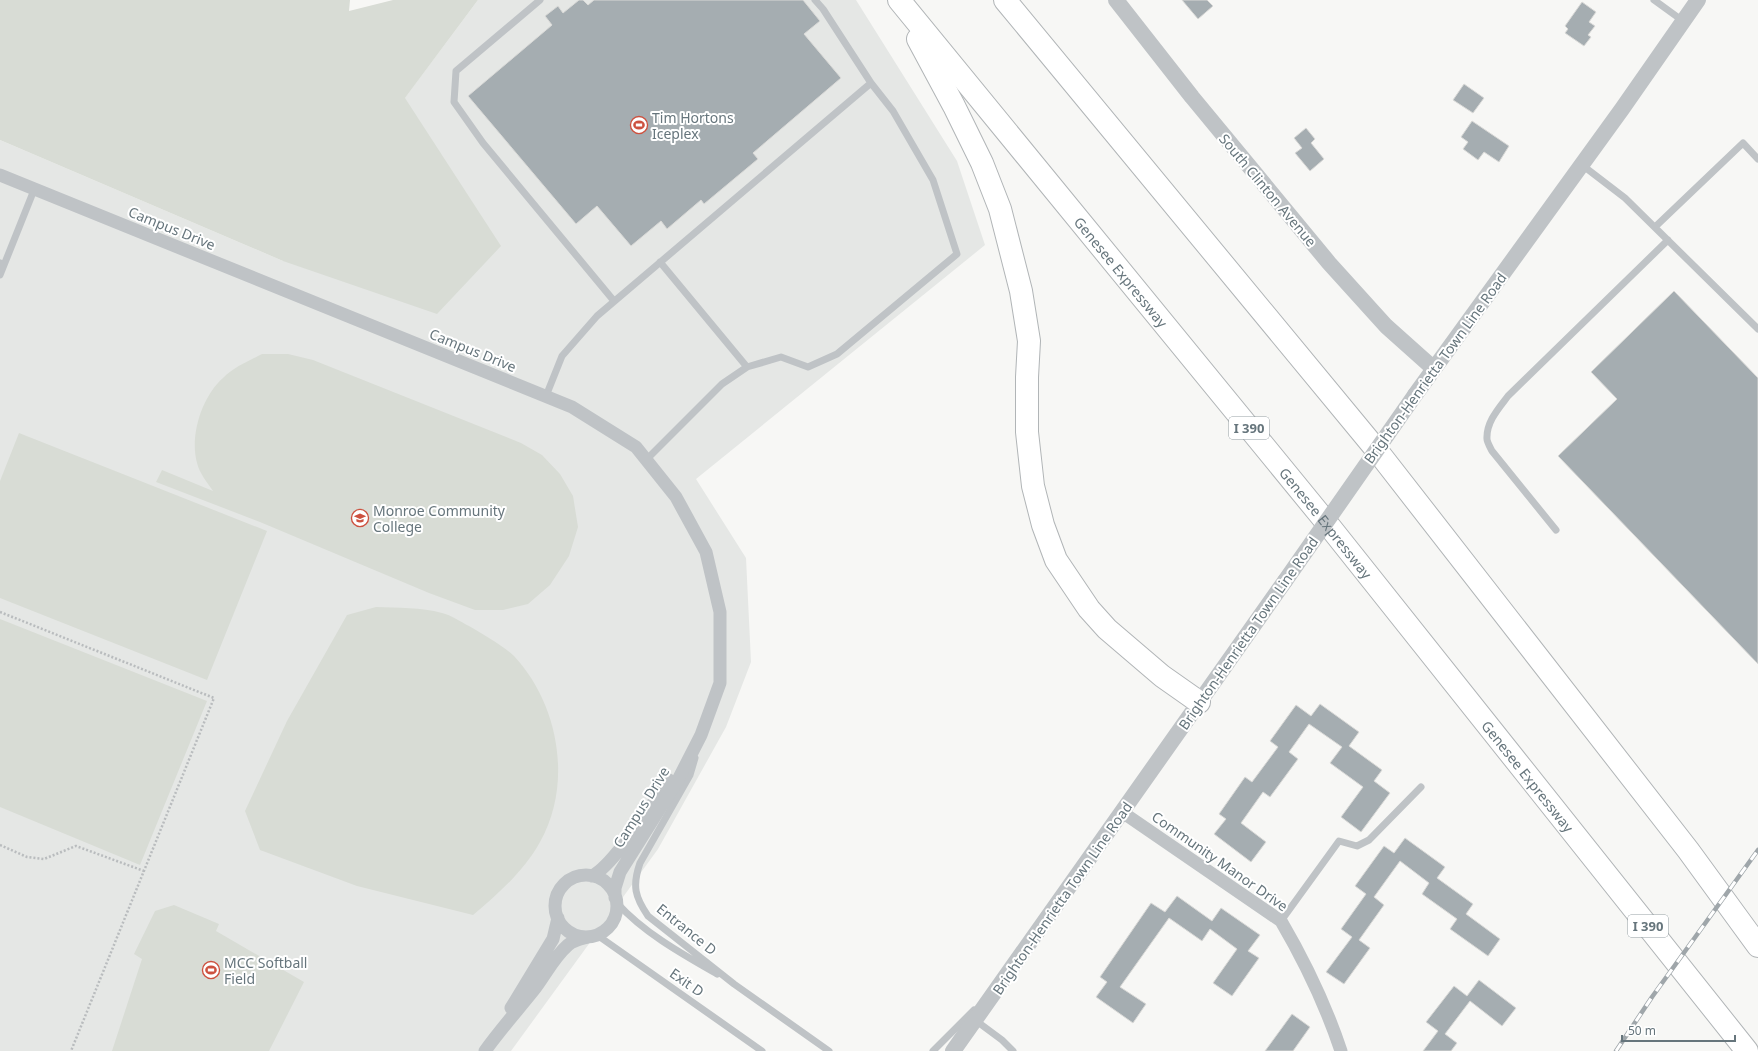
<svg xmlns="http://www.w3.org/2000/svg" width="1758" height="1051" viewBox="0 0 1758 1051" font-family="'Noto Sans',sans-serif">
  <rect width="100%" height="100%" fill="#f7f7f5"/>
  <path fill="#e5e7e5" d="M478 0H856L957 161 985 245 696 479 746 558 751 662 726 727 658 849 511 1051H0V140L283 261Z"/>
  <path fill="#d8dcd5" d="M0 0H350L349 11 393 0H478L405 98 501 246 437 314 283 261 0 140Z
    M262 354H288L313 360 521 443 542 455 560 474 573 496 578 527 569 556 550 585 528 604 503 610H475L429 593 260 522 156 482 162 470 213 491C209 485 204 479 201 473 186 445 200 398 223 378 234 367 249 361 262 354Z
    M19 433 267 531 207 680 0 598V481Z
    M376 607C398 608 421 607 442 613 451 615 461 622 469 626 481 633 505 647 514 656 559 704 573 784 540 842 524 871 498 894 473 915L357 886 260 850 245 811 287 721 347 615Z
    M0 619 207 701 140 865 0 807Z
    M174 905 219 924 216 931 304 982 269 1051H112L142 959 134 954 155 911Z"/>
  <path fill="#a5adb1" stroke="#d9d9d7" d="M579 0H583L588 5 594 0H803L820 21 804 34 841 78 753 153 758 159 704 204 701 200 667 229 661 221 631 246 597 206 576 224 468 96 552 25 545 16 558 6 563 13Z
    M1182 0H1207L1213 6 1198 19Z
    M1582 2 1596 12 1589 22 1595 26 1588 35 1591 37 1584 46 1565 33 1568 29 1565 26Z
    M1464 84 1484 98 1473 113 1453 100Z
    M1472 121 1509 146 1499 162 1484 152 1478 160 1463 149 1468 142 1461 137Z
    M1306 128 1315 139 1311 143 1324 159 1310 171 1295 153 1302 148 1294 138Z
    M1674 291 1758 378V664L1558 456 1617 399 1591 372Z
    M1320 704 1359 732 1349 746 1382 770 1374 781 1390 793 1361 832 1341 817 1363 787 1330 763 1342 747 1309 724 1289 752 1298 759 1270 797 1263 792 1241 823 1266 842 1251 862 1214 834 1226 819 1219 814 1245 777 1252 782 1278 747 1270 741 1296 705 1311 716Z
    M1405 838 1445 867 1437 878 1473 904 1466 914 1500 939 1488 956 1450 929 1457 919 1422 894 1429 883 1400 861 1374 897 1384 905 1359 940 1370 948 1344 984 1326 972 1352 937 1341 929 1366 894 1355 886 1384 846 1394 853Z
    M1177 896 1212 921 1221 908 1260 935 1248 951 1259 958 1232 996 1213 983 1237 949 1210 929 1202 941 1169 918 1120 987 1146 1004 1133 1023 1096 997 1107 982 1100 977 1151 903 1165 912Z
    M1479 980 1516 1008 1502 1026 1470 1001 1445 1034 1457 1043 1451 1051H1423L1438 1031 1426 1022 1454 986 1467 996Z
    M1292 1014 1310 1027 1293 1051H1265Z"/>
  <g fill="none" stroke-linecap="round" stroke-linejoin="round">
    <g stroke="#b1b5b7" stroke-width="24">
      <g id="motorway">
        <path id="s1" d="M899 0 1322 517 1747 1051"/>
        <path d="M1005 0 1375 448 1688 850 1758 946"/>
        <path d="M918 39 954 106 982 163 1000 209 1021 291 1029 341 1027 377V432L1033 486 1043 525 1056 560 1089 609 1107 629 1162 676 1199 702"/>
      </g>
    </g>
    <path stroke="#b9bcbe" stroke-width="2.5" stroke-dasharray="2 2" stroke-linecap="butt" d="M0 612 214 698 71 1051
      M0 845 27 857 44 859 76 846 144 871"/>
    <path stroke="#bfc3c6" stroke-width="7" d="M540 0 456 71 454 102 483 143 614 301
      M1654 0 1683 21
      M1582 165 1625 198 1758 329
      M1655 227 1743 143 1758 159
      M660 262 747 367
      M0 263 4 265 0 275
      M4 265 34 190
      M546 396 562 356 597 316 871 83 823 9 815 0
      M646 460 722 384 747 367 781 357 808 367 837 354 957 254 933 180 893 111 871 83
      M1556 530 1492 451C1490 447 1487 442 1487 439 1486 422 1499 408 1508 396L1668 240
      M695 758 690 775 640 863C632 886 635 897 648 916L734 984 829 1051
      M617 903C644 933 682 954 717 974
      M1281 921 1339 841 1357 846 1369 840 1421 787
      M597 935 762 1051
      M975 1020 1002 1040 1013 1051
      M933 1051 974 1010"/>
    <path stroke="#bfc3c6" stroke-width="13" d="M0 175 572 407 636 447 676 497 706 552 720 612V683L701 735 679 778 620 872 615 888V898
      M1122 812 1281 921C1305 962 1326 1006 1341 1051
      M555 906a31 31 0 1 1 62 0a31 31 0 1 1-62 0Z
      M592 876C615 864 652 803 669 780
      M511 1008 553 939 558 918
      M485 1051C500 1030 517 1011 533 991 545 976 553 958 568 945 574 940 581 939 588 937"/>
    <path stroke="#bfc3c6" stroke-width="16" d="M1116 0 1192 97 1329 263 1386 326 1433 368
      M1415 395 1622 109 1698 0
      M953 1051 1285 581"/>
    <use href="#motorway" stroke="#fff" stroke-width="22"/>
    <g stroke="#9fa6aa" stroke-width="4.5">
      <path id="rail" d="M1616 1051 1652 997 1758 850"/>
    </g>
    <use href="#rail" stroke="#fff" stroke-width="3" stroke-dasharray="9" stroke-linecap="butt"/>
    <path stroke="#bfc3c6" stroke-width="16" d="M1285 581 1415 395"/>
  </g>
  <defs>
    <g id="stadium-ring" transform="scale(0.9)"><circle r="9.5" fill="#fff" stroke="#cd513f" stroke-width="1.5"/><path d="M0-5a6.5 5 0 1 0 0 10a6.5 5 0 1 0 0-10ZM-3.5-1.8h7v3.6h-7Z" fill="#cd513f"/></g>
    <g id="university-ring" transform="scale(0.9)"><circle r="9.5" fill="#fff" stroke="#cd513f" stroke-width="1.5"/><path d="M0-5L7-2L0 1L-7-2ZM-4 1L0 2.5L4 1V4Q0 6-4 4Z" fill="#cd513f"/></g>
  </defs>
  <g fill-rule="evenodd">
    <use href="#stadium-ring" x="639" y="125"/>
    <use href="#university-ring" x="360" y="518"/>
    <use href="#stadium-ring" x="211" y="970"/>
  </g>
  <g text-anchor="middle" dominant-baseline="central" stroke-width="4" stroke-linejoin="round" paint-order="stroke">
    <g fill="#fff" stroke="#949ea3" stroke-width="1">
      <rect x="1229" y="417" width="40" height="22" rx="3"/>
      <rect x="1628" y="915" width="40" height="22" rx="3"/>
    </g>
    <g font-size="13" font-weight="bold" fill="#66757c">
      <text x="1249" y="428">I 390</text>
      <text x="1648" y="926">I 390</text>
    </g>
    <g font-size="14" fill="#66757c" stroke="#fff" text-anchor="start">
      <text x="652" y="117">Tim Hortons<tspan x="652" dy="16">Iceplex</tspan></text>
      <text x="373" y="510">Monroe Community<tspan x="373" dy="16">College</tspan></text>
      <text x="224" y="962">MCC Softball<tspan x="224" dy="16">Field</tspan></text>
    </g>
    <g font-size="14" fill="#66757c" stroke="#fff">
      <text transform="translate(1268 190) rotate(50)">South Clinton Avenue</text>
      <text transform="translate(172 228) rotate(22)">Campus Drive</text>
      <text stroke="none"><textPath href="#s1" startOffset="351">Genesee Expressway</textPath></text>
      <text transform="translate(473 350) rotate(22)">Campus Drive</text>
      <text transform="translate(1435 368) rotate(-54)">Brighton-Henrietta Town Line Road</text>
      <text stroke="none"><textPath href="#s1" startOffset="675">Genesee Expressway</textPath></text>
      <text transform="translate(1248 633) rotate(-55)">Brighton-Henrietta Town Line Road</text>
      <text stroke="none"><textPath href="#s1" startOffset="999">Genesee Expressway</textPath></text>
      <text transform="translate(641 807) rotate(-58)">Campus Drive</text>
      <text transform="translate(1220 861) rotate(35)">Community Manor Drive</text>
      <text transform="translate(1062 898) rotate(-55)">Brighton-Henrietta Town Line Road</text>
      <text transform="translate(687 929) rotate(39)">Entrance D</text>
      <text transform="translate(687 982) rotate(35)">Exit D</text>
    </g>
  </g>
  <path d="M1622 1035v6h113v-6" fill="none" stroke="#66757c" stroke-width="2"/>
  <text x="1628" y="1035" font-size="12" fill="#66757c" stroke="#ffffff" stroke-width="3" paint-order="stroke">50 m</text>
</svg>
